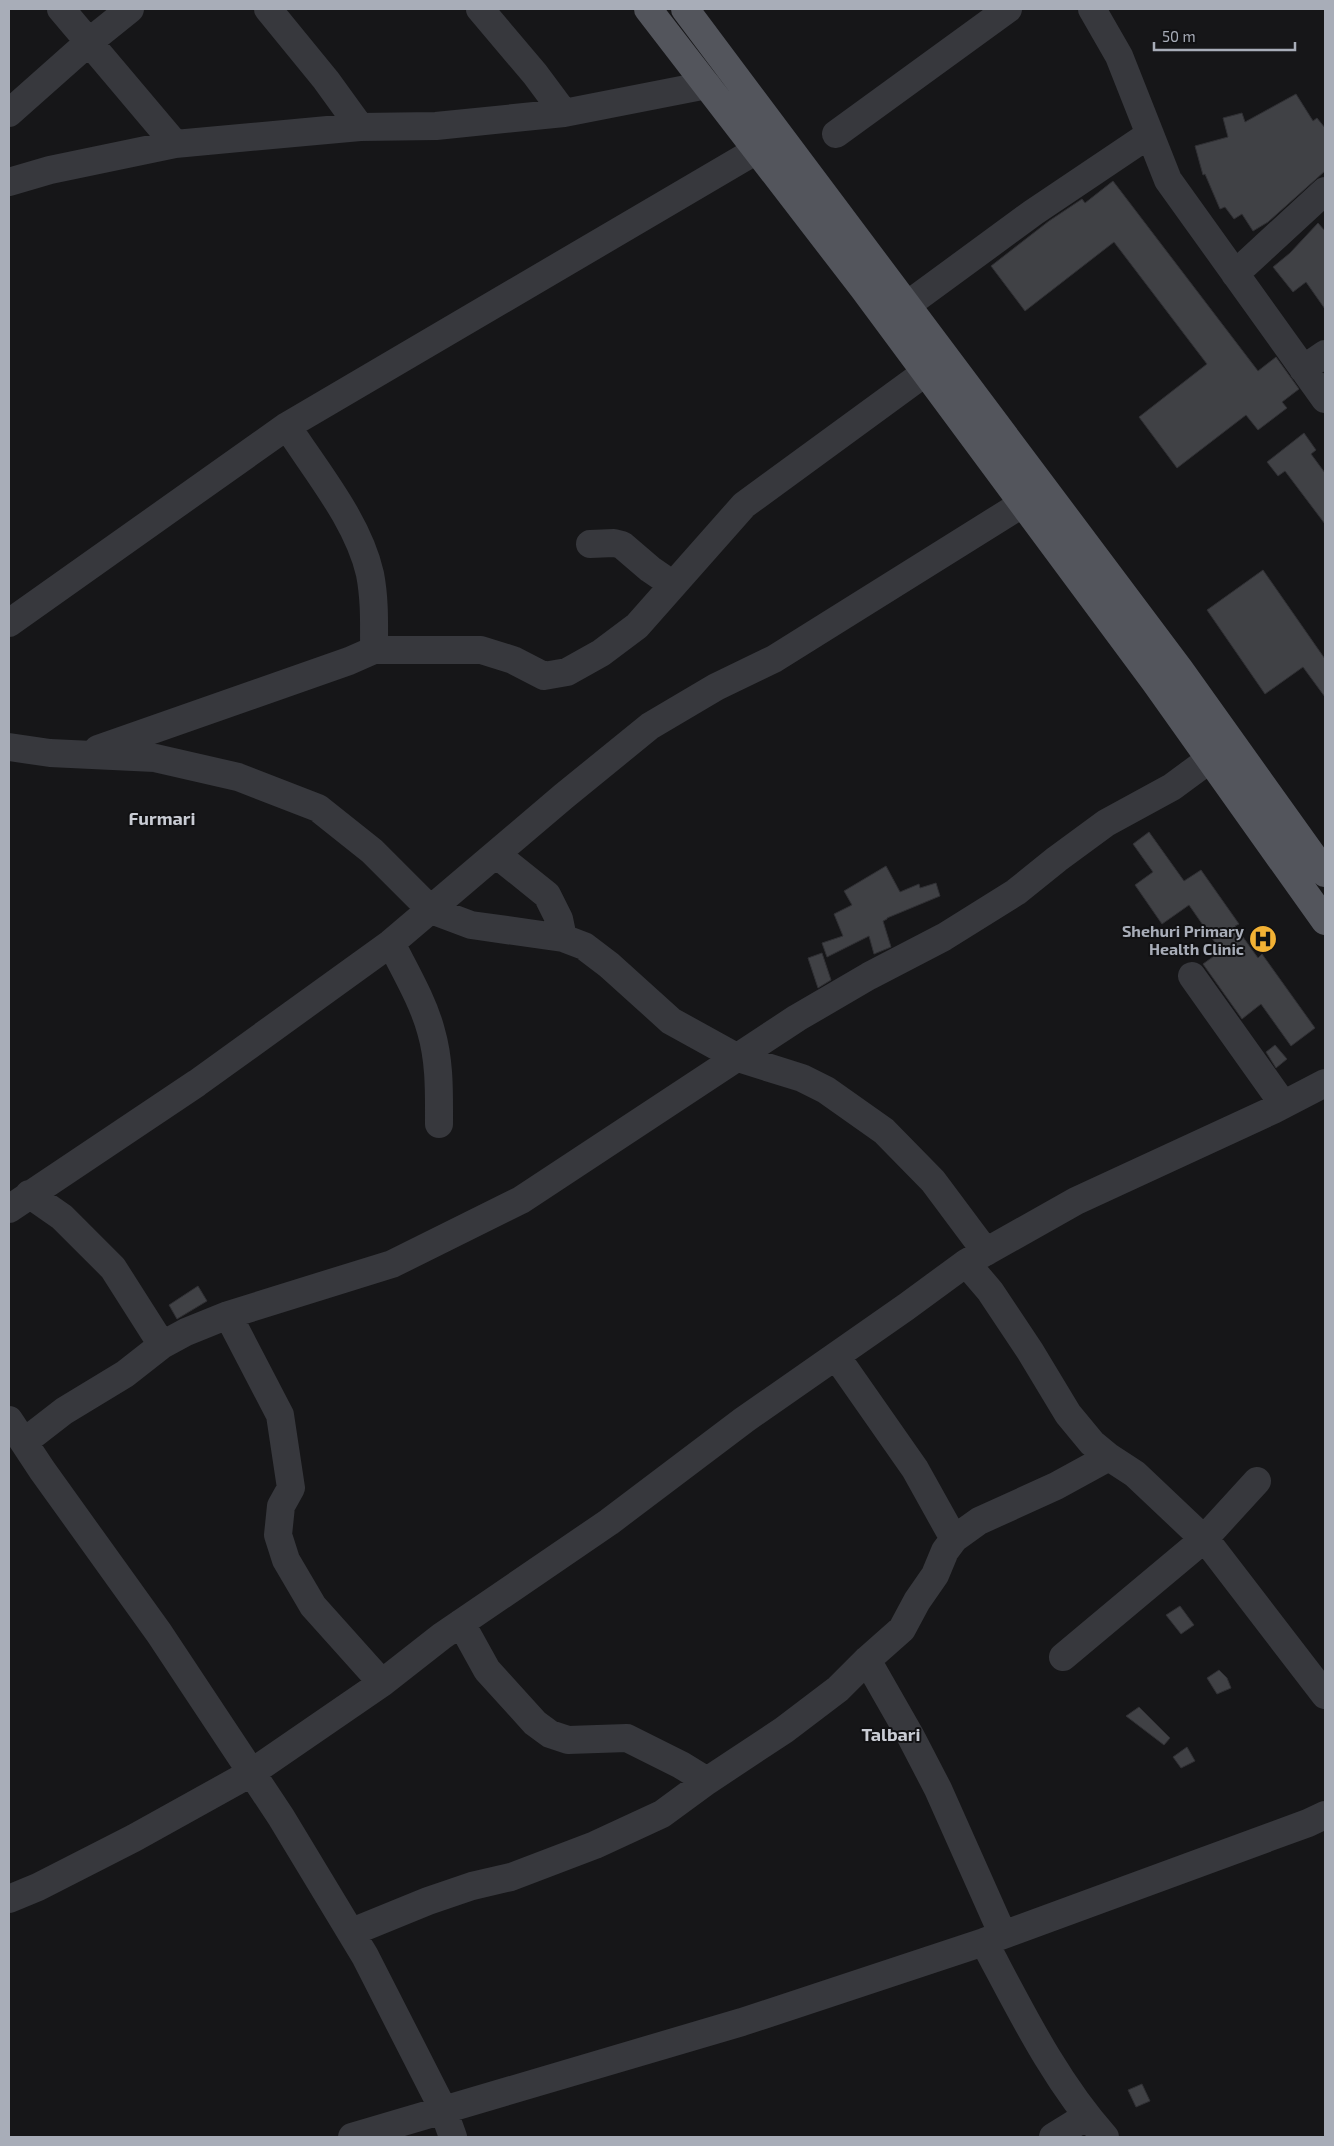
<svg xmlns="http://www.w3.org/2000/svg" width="1334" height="2146" viewBox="0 0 1334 2146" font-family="'Exo 2',sans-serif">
  <rect width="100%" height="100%" fill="#161618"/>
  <path fill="#404145" stroke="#303034" d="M1296 94 1313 121 1317 118 1325 128V171L1268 222 1253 231 1242 214 1234 219 1225 207 1220 209 1205 174 1203 175 1195 146 1228 137 1223 118 1242 113 1245 122Z
    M1113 181 1258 371 1276 357 1299 389 1282 402 1287 408 1258 430 1246 415 1177 468 1139 417 1207 364 1114 242 1025 311 991 266 1049 221 1082 199 1085 203Z
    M1318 223 1325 231V309L1306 282 1293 292 1273 267 1290 253Z
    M1304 433 1316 450 1311 454 1325 473V524L1285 471 1278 476 1267 462Z
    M1263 570 1325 659V697L1303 667 1265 694 1207 610Z
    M1149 832 1184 881 1201 870 1239 924 1235 926 1258 958 1262 954 1315 1028 1291 1046 1261 1004 1242 1019 1203 964 1221 951 1189 905 1162 924 1135 885 1153 872 1133 844Z
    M886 866 900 892 919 884 920 888 936 883 940 896 887 918V919L883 921 891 947 874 954 869 936 827 957 822 943 843 936 834 914 852 905 844 891Z
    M822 953 831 980 818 988 808 958Z
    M1275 1045 1287 1059 1276 1068 1266 1052Z
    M198 1286 207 1301 177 1319 169 1305Z
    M1180 1606 1194 1625 1181 1634 1166 1615Z
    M1219 1670 1227 1678 1231 1688 1217 1694 1207 1678Z
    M1139 1707 1170 1738 1164 1745 1126 1716Z
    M1187 1747 1195 1761 1181 1768 1173 1757Z
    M1142 2084 1150 2101 1136 2107 1128 2090Z"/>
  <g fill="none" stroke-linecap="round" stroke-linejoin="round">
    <path stroke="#37383d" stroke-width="28" d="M61 9 175 144
      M268 9 326 80 360 127
      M480 9 535 74 564 113
      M1092 9 1119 56 1168 180 1325 399
      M9 113 89 42 130 9
      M836 134 1008 9
      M9 182 50 170 175 144 360 127 436 126 564 113 707 85
      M1235 274 1325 191
      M888 319 1034 212 1150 134
      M1303 369 1325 354
      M287 426C316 471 358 521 370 574 375 600 374 625 374 650
      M590 544 614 543 622 545 650 569 666 580 676 581
      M9 623 287 426 757 150
      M9 747 50 753 155 758 238 777 318 808 372 851 431 910 471 925 563 938 584 946 609 965 671 1021 738 1058 802 1078 826 1090 884 1131 933 1181 986 1252
      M98 749 349 661 374 650H481L513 660 544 676 567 672 601 653 637 626 744 505 926 372
      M496 854 547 895 559 919 563 938
      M391 943C405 971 423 1001 431 1031 440 1062 439 1093 439 1124
      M1192 976 1283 1104
      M29 1194 62 1217 113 1268 162 1345
      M9 1209 197 1083 391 943 564 796 650 726 716 687 774 659 1022 504
      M966 1263 990 1291 1030 1351 1068 1414 1092 1443 1109 1457 1135 1474 1209 1544 1325 1695
      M228 1315 280 1415 291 1488 281 1506 278 1535 286 1560 313 1606 382 1683
      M836 1356 915 1469 954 1539
      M9 1420 42 1470 159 1633 281 1817 365 1956 443 2109 453 2137
      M24 1442 64 1411 125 1374 162 1345 186 1332 228 1315 392 1264 521 1200 797 1018 869 976 944 937 1016 892 1057 859 1106 823 1172 787 1210 759
      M461 1623 487 1670 535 1723 550 1734 568 1740 627 1738 681 1765 707 1781
      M1063 1657 1204 1539 1257 1481
      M867 1660 911 1737 938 1789 1003 1935
      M9 1899 38 1887 134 1838 251 1773 382 1683 442 1636 609 1522 744 1420 906 1307 966 1263 1076 1201 1273 1110 1325 1083
      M352 1932 428 1901 472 1886 511 1877 595 1845 662 1814 707 1781 784 1730 838 1689 867 1660 902 1629 917 1601 935 1575 945 1551 954 1539 979 1521 1056 1486 1109 1457
      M984 1942C1020 2009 1054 2080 1105 2137
      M352 2137 742 2022 984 1942 1308 1823 1325 1815
      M1053 2137 1087 2116"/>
    <path stroke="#53555c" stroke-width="28" d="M648 9 863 288 1155 682 1325 921
      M685 9 1180 670 1325 873"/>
  </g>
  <defs>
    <g id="hospital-disc" transform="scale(1.4375)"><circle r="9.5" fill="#f2b134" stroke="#111113"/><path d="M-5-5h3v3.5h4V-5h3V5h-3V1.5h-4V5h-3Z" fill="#111"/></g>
  </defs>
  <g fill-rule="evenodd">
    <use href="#hospital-disc" x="1263" y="939"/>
  </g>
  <g text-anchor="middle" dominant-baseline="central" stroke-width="4" stroke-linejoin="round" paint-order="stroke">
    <g font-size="16" font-weight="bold" fill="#a8adb8" stroke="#111113" text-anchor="end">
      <text x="1244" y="930">Shehuri Primary<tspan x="1244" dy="18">Health Clinic</tspan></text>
    </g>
    <g font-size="18" font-weight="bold" fill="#c9ccd4" stroke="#111113">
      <text x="162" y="818">Furmari</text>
      <text x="891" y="1734">Talbari</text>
    </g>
  </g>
  <rect width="1334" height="2146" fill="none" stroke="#a8adb8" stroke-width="20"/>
  <path d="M1154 42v8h141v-8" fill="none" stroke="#a8adb8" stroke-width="2.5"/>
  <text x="1162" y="42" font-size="15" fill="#a8adb8" stroke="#111113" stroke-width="4" paint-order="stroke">50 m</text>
</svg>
